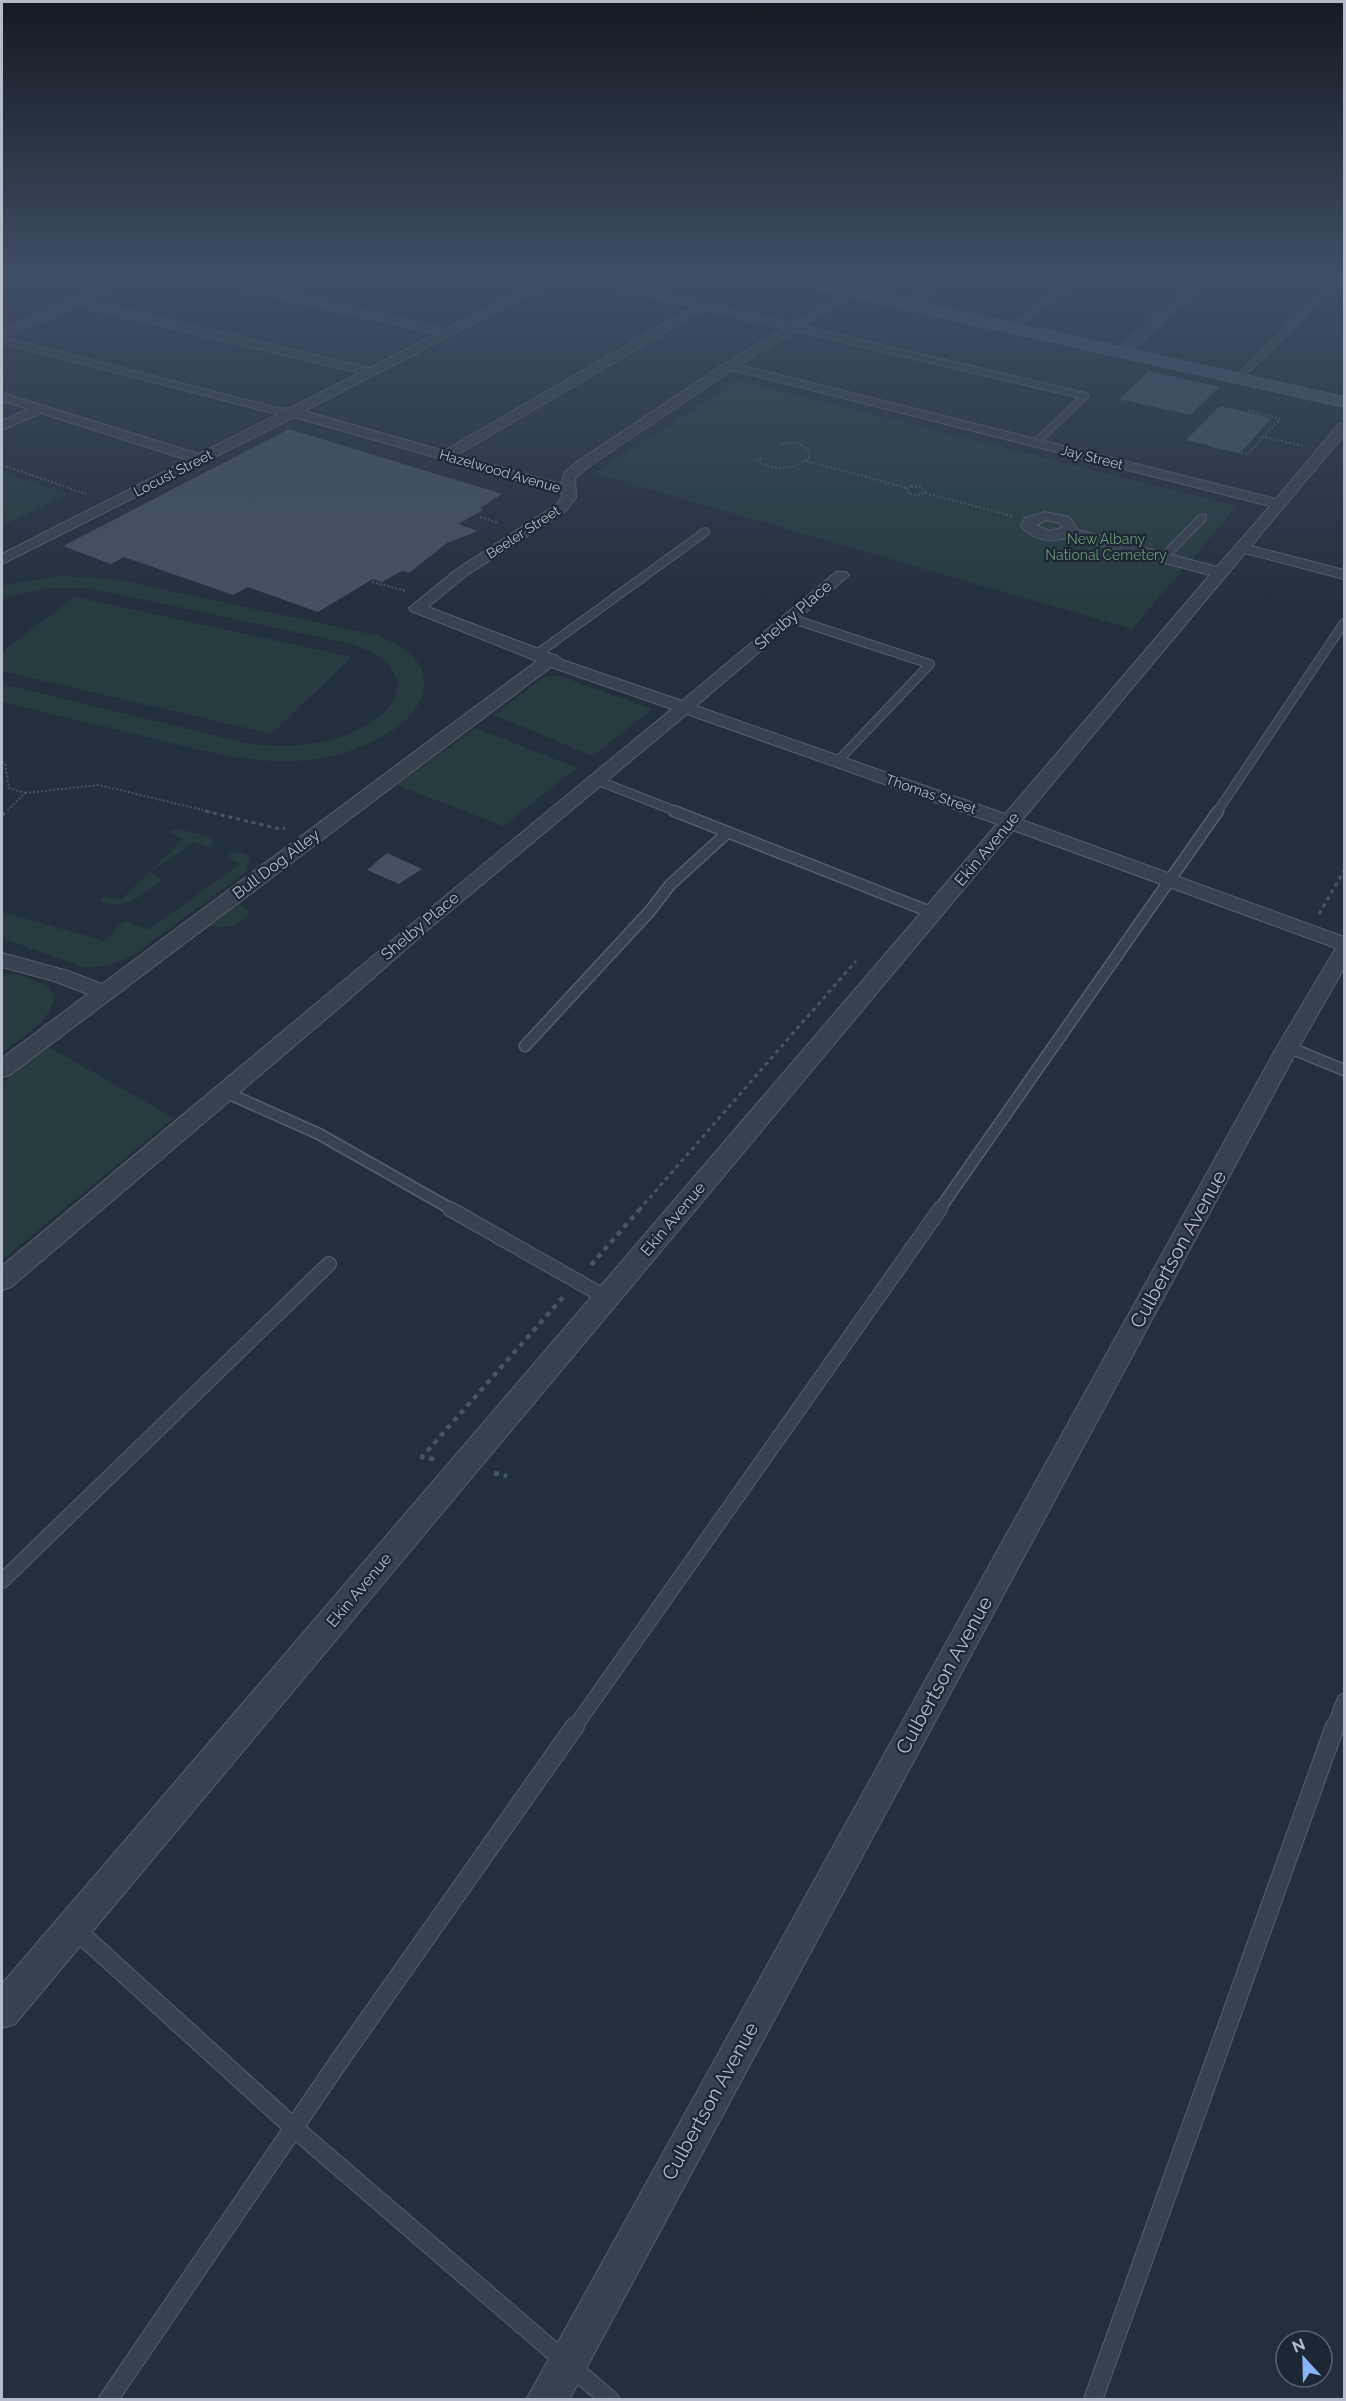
<svg xmlns="http://www.w3.org/2000/svg" width="1346" height="2401" viewBox="0 0 1346 2401" font-family="Raleway,sans-serif">
  <rect width="100%" height="100%" fill="#242f3e"/>
  <path fill="#263c3f" d="M739 381 1237 506 1132 629 594 473Z
    M2 472 68 494 2 526Z
    M58 576 114 579 376 635C397 644 425 657 424 683 424 703 409 720 393 730 311 783 229 757 143 736 96 725 49 713 2 702V684L242 742C277 749 313 747 346 735 405 713 421 666 351 644L89 588H47L2 598V586Z
    M74 597H75L351 657 272 734 2 671V652Z
    M557 675 652 709 593 756 494 715 542 678Z
    M476 728 577 768 503 826 397 785Z
    M178 829 210 837 213 841 212 845 207 847 193 842 151 872 161 879 159 883C142 895 122 912 100 901L105 897 121 900 183 839 170 833 172 830Z
    M238 852 248 855 249 862 247 871 135 954C118 964 103 968 83 967L2 938V912L105 941 119 925 127 921 148 930 240 864 228 858 230 854Z
    M239 904 250 912C241 926 225 929 210 926Z
    M2 974C13 972 26 977 37 981 84 1000 18 1040 2 1053Z
    M49 1047 174 1118 2 1260V1083Z"/>
  <path fill="#455162" d="M1149 371 1219 387 1190 415 1119 399Z
    M1220 406 1252 413 1271 419 1240 453 1186 440Z
    M289 429 502 494 480 508 483 510 458 524 478 531 447 543 409 573 402 571 382 582 373 579 318 612 248 587 233 595 124 557 111 564 63 546Z
    M387 853 422 869 399 884 367 870Z"/>
  <g fill="none" stroke-linecap="round" stroke-linejoin="round">
    <g stroke="#565f6c" stroke-width="8">
      <path id="service-far4" d="M803 281 821 271
        M618 286 1085 396 1035 443
        M1012 328 1085 271
        M2 340 277 411 292 412
        M1238 378 1344 274"/>
    </g>
    <g stroke="#565f6c" stroke-width="10">
      <path id="service-far3" d="M1164 557 1202 518
        M790 618 930 664 838 761
        M537 654 705 532
        M596 780 678 812
        M1217 812 1344 623"/>
    </g>
    <g stroke="#565f6c" stroke-width="13">
      <path id="service-far2" d="M674 811 933 913
        M525 1046 650 911 670 885 728 832
        M1288 1047 1344 1070
        M225 1092 319 1134 453 1210
        M939 1210 1218 811"/>
    </g>
    <g stroke="#565f6c" stroke-width="16">
      <path id="service-far1" d="M450 1209 607 1298
        M2 1581 329 1264
        M574 1728 940 1209
        M1334 1728 1344 1701"/>
    </g>
    <g stroke="#565f6c" stroke-width="20">
      <path id="service" d="M74 1928 293 2127 610 2400
        M108 2400 342 2057 575 1726
        M1093 2400 1335 1726"/>
    </g>
    <g stroke="#565f6c" stroke-width="2">
      <path id="minor" d="M138 271H153L88 301 370 368 437 334 165 271H186L273 291 318 271H333L286 293 446 329 561 271H575L304 411 444 451 698 304H706V308L457 455 561 484 565 472 578 461 726 363 851 289 855 290V294L740 365 1276 499 1339 424 1344 423V435L1251 546 1344 570V579L1245 553 1022 820 1344 937V968L1299 1047 569 2400H526L1277 1047 1336 948 1013 830 15 2024 2 2028V1984L997 824 687 714 431 927 347 1001 11 1287 2 1290V1266C225 1080 447 893 672 709L551 667 10 1075 2 1077V1058L88 994 54 981 2 967V953L68 971 102 984 537 661 411 611 409 608 457 569 556 505 562 497V493L294 417 2 564V554L188 460 41 413 2 430V421L28 409 2 401V393L199 454 360 373 78 306 2 337V330ZM732 370 1270 506 1217 567 1078 530 1069 517 1045 512 1025 518 1021 526C1033 541 1052 543 1069 537L1210 575 1005 814 696 706 846 578 849 575 846 572H836L682 701 562 660 557 656 428 607 467 575 566 511 576 497 575 478 588 467ZM1046 520 1059 523 1063 528 1049 531 1036 525Z
        M949 271H962L911 306H903V302Z
        M1209 271H1221L1125 355H1117V349Z
        M1283 271H1306L1344 279V285Z"/>
    </g>
    <g stroke="#565f6c" stroke-width="2">
      <path id="secondary" d="M751 271H780L1344 397V407L758 276Z"/>
    </g>
    <path stroke="#44595c" stroke-width="2" stroke-dasharray="2 2" stroke-linecap="butt" d="M1248 410 1280 419 1264 436
      M1214 447 1248 454 1263 437 1303 446
      M761 458 757 461C774 471 794 470 809 458V451C800 443 791 440 779 445
      M807 461 907 488
      M2 465 86 494
      M911 486 921 487 926 492 920 495 910 494 906 489Z
      M925 493 1012 516
      M480 517 499 523
      M372 582 406 591
      M2 762 5 763 9 788 25 793 6 812
      M25 793 99 785 211 812"/>
    <path stroke="#44595c" stroke-width="3" stroke-dasharray="4 4" stroke-linecap="butt" d="M205 811 280 829 285 828
      M2 816 7 811
      M1319 914 1344 871
      M639 1210 856 961"/>
    <path stroke="#44595c" stroke-width="4.5" stroke-dasharray="5 5" stroke-linecap="butt" d="M591 1265 640 1209
      M434 1459 422 1457 564 1296
      M494 1473 507 1476"/>
    <use href="#service-far4" stroke="#38414e" stroke-width="6"/>
    <use href="#service-far3" stroke="#38414e" stroke-width="8"/>
    <use href="#service-far2" stroke="#38414e" stroke-width="10"/>
    <use href="#service-far1" stroke="#38414e" stroke-width="14"/>
    <use href="#service" stroke="#38414e" stroke-width="18"/>
    <use href="#minor" fill="#38414e" fill-rule="evenodd"/>
    <use href="#secondary" fill="#465061" fill-rule="evenodd"/>
  </g>
  <linearGradient id="sky" x2="0" y2="1"><stop stop-color="#141a22"/><stop offset="0.45" stop-color="#3f4d63"/><stop offset="1" stop-color="#3f4d63" stop-opacity="0"/></linearGradient>
  <rect width="1346" height="607" fill="url(#sky)"/>
  <g text-anchor="middle" dominant-baseline="central" stroke-width="4.5" stroke-linejoin="round" paint-order="stroke">
    <g font-size="14" fill="#b4bcc9" stroke="#1d2633">
      <text transform="translate(1092 457) rotate(14)">Jay Street</text>
      <text transform="translate(500 471) rotate(16)">Hazelwood Avenue</text>
      <text transform="translate(173 473) rotate(-27)">Locust Street</text>
      <text transform="translate(523 532) rotate(-33)">Beeler Street</text>
      <text transform="translate(931 794) rotate(19)">Thomas Street</text>
    </g>
    <g font-size="14" fill="#6b9a76" stroke="#1d2633">
      <text x="1106" y="539">New Albany<tspan x="1106" dy="16">National Cemetery</tspan></text>
    </g>
    <g font-size="16" fill="#b4bcc9" stroke="#1d2633">
      <text transform="translate(793 615) rotate(-41)">Shelby Place</text>
      <text transform="translate(987 849) rotate(-50)">Ekin Avenue</text>
      <text transform="translate(276 864) rotate(-37)">Bull Dog Alley</text>
      <text transform="translate(420 926) rotate(-40)">Shelby Place</text>
      <text transform="translate(673 1219) rotate(-50)">Ekin Avenue</text>
      <text transform="translate(359 1590) rotate(-50)">Ekin Avenue</text>
    </g>
    <g font-size="20" fill="#b4bcc9" stroke="#1d2633">
      <text transform="translate(1178 1249) rotate(-61)">Culbertson Avenue</text>
      <text transform="translate(944 1675) rotate(-61)">Culbertson Avenue</text>
      <text transform="translate(710 2101) rotate(-61)">Culbertson Avenue</text>
    </g>
  </g>
  <rect width="1346" height="2401" fill="none" stroke="#b4bcc9" stroke-width="6"/>
  <g transform="translate(1304 2359) rotate(338)"><circle r="28" fill="#1d2633" stroke="#59626f" stroke-width="1.5"/>
  <path d="M0-4.5L10 22L0 15L-10 22Z" fill="#8ab4f8"/>
  <text y="-9" font-size="16" font-weight="bold" text-anchor="middle" fill="#b4bcc9">N</text>
  </g>
</svg>
